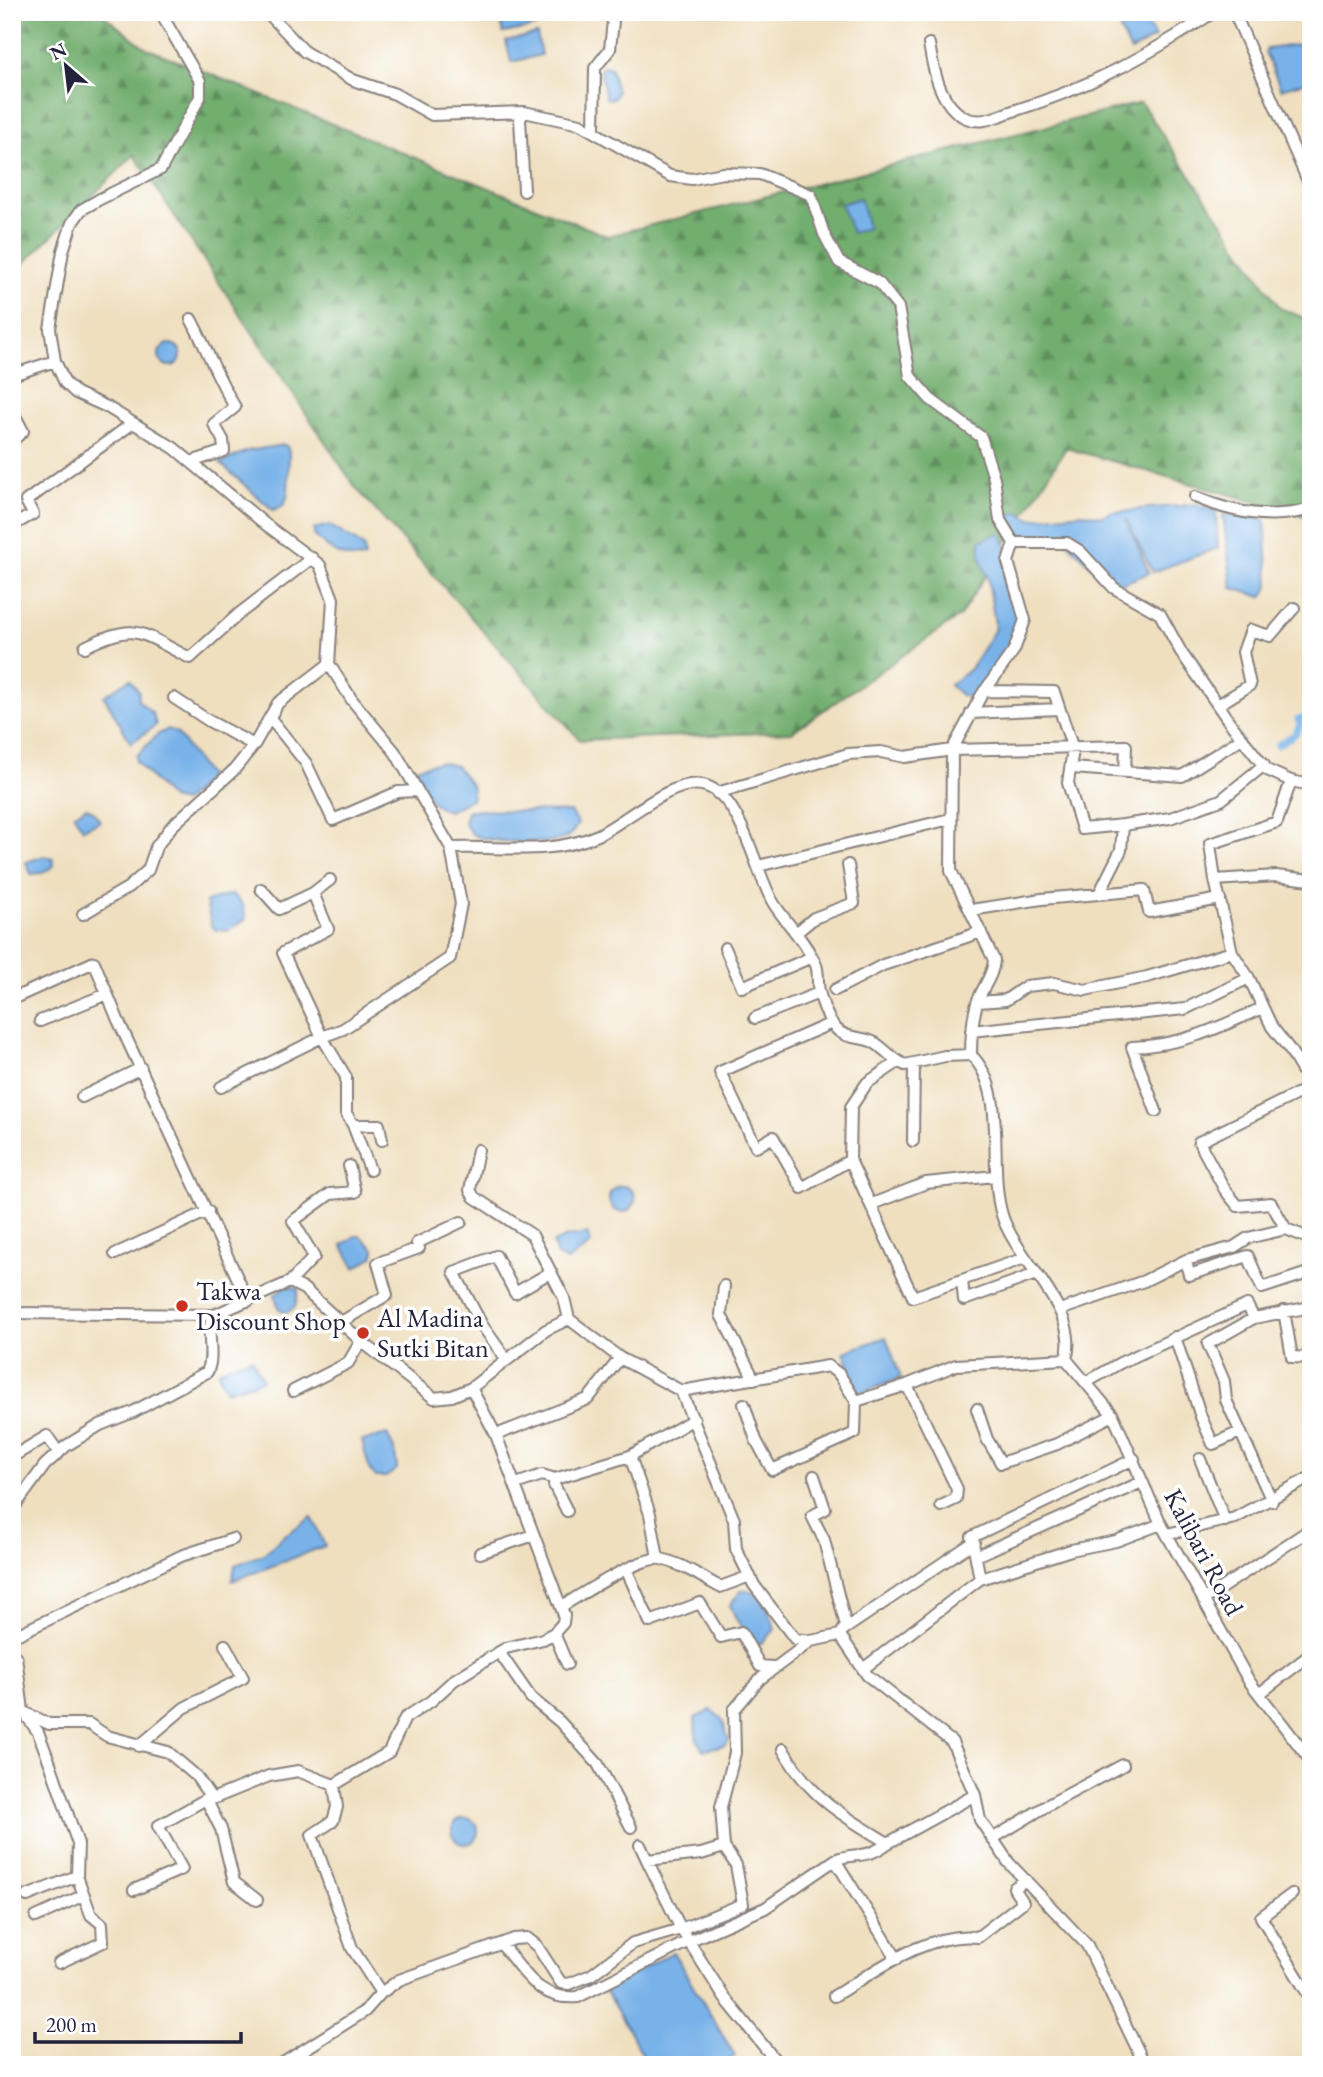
<svg xmlns="http://www.w3.org/2000/svg" width="1323" height="2077" viewBox="0 0 1323 2077" font-family="'EB Garamond',serif">
  <defs>
    <pattern id="forest-firs" width="22" height="20" patternUnits="userSpaceOnUse" patternTransform="scale(1.75)"><rect width="22" height="20" fill="#72ae6e"/><path d="M5 1l3.5 6h-7zM16 11l3.5 6h-7z" fill="#5d8d5c"/></pattern>
  </defs>
  <rect width="100%" height="100%" fill="#fff"/>
  <filter id="ink" filterUnits="userSpaceOnUse"><feTurbulence type="fractalNoise" baseFrequency=".0143" numOctaves="2"/><feDisplacementMap in="SourceGraphic" scale="14" xChannelSelector="R" yChannelSelector="G"/><feConvolveMatrix kernelMatrix="1 2 1 2 8 2 1 2 1" color-interpolation-filters="sRGB"/></filter>
  <filter id="wash" filterUnits="userSpaceOnUse"><feTurbulence type="fractalNoise" baseFrequency=".00686" numOctaves="4" result="noise"/><feDisplacementMap in="SourceGraphic" scale="28" xChannelSelector="R" yChannelSelector="G"/><feGaussianBlur stdDeviation="1.57" result="paint"/><feColorMatrix in="noise" values="0 0 0 0 0 0 0 0 0 0 0 0 0 0 0 0 0 1.4 0 .05"/><feComposite in="paint" operator="in"/></filter>
  <g filter="url(#wash)">
    <rect width="100%" height="100%" fill="#efdfbf"/>
    <path fill="url(#forest-firs)" stroke="#4a6854" stroke-width="2" d="M12 12H99L146 48 607 236 1141 103 1280 308 1311 321V518L1066 448 960 616 792 732 580 740 355 487 134 155 12 275Z"/>
    <path fill="#78b2e9" stroke="#4d6a92" stroke-width="2" d="M532 12 535 27 503 33 500 17Z
      M1140 16H1144L1155 37 1131 51 1120 30 1122 25Z
      M537 34 541 55 511 62 506 41Z
      M1311 43V80L1281 89 1265 52 1267 49Z
      M604 66 611 68 617 92 613 99 606 98 600 70Z
      M860 198 868 228 852 233 841 204Z
      M159 355a11 11 0 1 1 22 0a11 11 0 1 1-22 0Z
      M283 445 287 446 289 452 288 495 283 506 273 510 220 463 247 451Z
      M1196 504 1216 511 1218 548 1153 572 1126 519 1149 573 1113 587 1065 540 1019 536 1008 516 1018 512 1031 519 1082 513 1102 516 1114 511C1129 513 1134 509 1148 508 1164 507 1179 507 1196 504Z
      M1223 514 1265 519 1269 586 1262 597 1232 588Z
      M329 525 360 544 364 548 365 558C345 561 327 549 314 535V529Z
      M1000 533 1006 545V562L1021 614 1018 635 973 697 962 696 950 685 970 669 994 631 995 624 988 579 980 556V541Z
      M130 679 139 692 138 700 153 714 156 725 131 743 104 696Z
      M168 729 177 733 208 776 201 787 183 802 171 799 136 761V756L157 735Z
      M440 762 456 766 473 787 471 799 449 811C432 807 416 786 415 768Z
      M86 807 93 811 100 821 83 829 74 815Z
      M468 810 570 812 578 823C575 830 570 836 563 839 547 845 489 842 474 835 469 832 467 827 464 822Z
      M44 856 53 859 54 866 42 873 31 874 26 862Z
      M232 894 243 905 246 919 229 930H216L212 927 206 902Z
      M609 1199a13 13 0 1 1 26 0a13 13 0 1 1-26 0Z
      M588 1234 591 1244 567 1261 557 1256 553 1243 567 1237Z
      M355 1236H361L374 1249V1256L355 1268 342 1245Z
      M284 1286 299 1288 295 1307 286 1313 279 1309 275 1295Z
      M886 1337 901 1378 859 1394 844 1352Z
      M252 1358 263 1380 226 1391 218 1372 229 1365Z
      M387 1434 395 1452 397 1469 386 1477H376L370 1471 362 1441Z
      M312 1517 325 1546 232 1581 235 1565 264 1554 282 1537Z
      M742 1590C760 1589 772 1614 775 1630L761 1643H755L736 1619 730 1605Z
      M711 1710 722 1719 729 1740 725 1745 703 1750 696 1739 695 1718Z
      M452 1831a13 13 0 1 1 26 0a13 13 0 1 1-26 0Z
      M673 1952 735 2056 721 2065H649L605 1990Z"/>
    <g fill="none" stroke-linecap="round" stroke-linejoin="round">
      <path stroke="#78b2e9" stroke-width="7" d="M1278 745 1295 734 1300 725 1298 719 1311 717"/>
    </g>
  </g>
  <g filter="url(#ink)">
    <g fill="none" stroke-linecap="round" stroke-linejoin="round">
      <g stroke="#88807d" stroke-width="14">
        <path id="minor" d="M160 12 200 81V97L161 169 100 199 81 210 72 223 63 251 50 329 55 361 65 383 76 393 107 407 174 448 265 524 320 565 333 599 329 664 352 700 395 752 451 848C502 846 550 856 598 835 625 822 672 779 702 785 742 792 755 874 774 904 787 924 806 942 816 965 819 973 817 982 819 991 821 1001 827 1017 833 1025 844 1041 861 1035 875 1043 886 1050 893 1060 905 1065L945 1056 971 1055C1009 1092 987 1166 1002 1215 1015 1259 1082 1311 1066 1359
          M267 12 305 52 353 80 395 94 432 115 524 112 580 124 670 176 692 179 723 173 760 174 811 195 824 234 839 262 879 283 898 307 910 376 930 399 981 437 994 478 1000 520 1014 543H1067L1080 551 1114 588 1160 614 1181 652 1230 723 1267 770 1291 781 1311 785
          M1234 12 1311 188
          M929 44C933 69 940 106 966 118 982 125 997 116 1013 111 1089 88 1147 56 1214 12
          M524 112 520 119 524 191
          M594 131 595 68 610 49 613 21 610 12
          M191 319C207 349 217 377 235 407L214 424 223 440 224 451 191 462
          M12 375 55 361
          M12 410 23 431 12 441
          M1195 497C1232 513 1272 520 1311 509
          M12 526 33 514 26 501 133 423
          M85 647C138 620 141 634 190 658L240 613 312 558
          M984 691 1054 692 1073 749 1068 783 1082 829 1123 825
          M174 698 209 721 254 745 278 703 329 664
          M1218 705 1250 685 1243 652 1251 630 1270 636 1294 608
          M971 713 1059 709
          M270 718 306 763 333 820 398 792 416 791
          M1072 768 1182 776 1242 738
          M717 793 848 754 881 752 905 757 952 750 1126 746 1125 771
          M758 866 950 819
          M1215 880 1210 844 1277 822 1291 781
          M1311 880 1276 876 1215 880 1232 952 1249 978 1272 1027 1290 1050 1311 1086
          M261 889 279 909 313 893
          M1099 894 1121 850 1123 825 1170 818 1221 800 1264 765
          M971 910 1042 899 1144 890 1149 912 1220 899
          M83 914 129 887 148 870 156 847 172 826 234 770 254 745
          M796 933 814 918 854 903 848 865
          M725 948 742 987 812 957
          M835 990 883 965 981 932
          M12 999 94 962 118 1020 248 1301
          M978 1002 1006 1000 1026 986 1054 983 1085 990 1147 977 1232 952
          M755 1018 819 993
          M40 1021 107 994
          M832 1023 720 1072 756 1147 773 1137 802 1188 850 1160
          M971 1031 1185 1009 1249 978
          M971 1055C971 1037 972 1020 977 1003 982 987 993 977 994 960L951 871 952 750 981 696 1014 650 1025 620 1008 562 1014 543
          M898 1062 867 1083 851 1107 850 1160 913 1297 962 1280 964 1300 1036 1274
          M221 1087 322 1037 283 953 328 929 313 893 330 880
          M82 1097 141 1068
          M1156 1111 1132 1047C1183 1045 1216 1029 1262 1008
          M353 1125 370 1170
          M382 1140 379 1125H353L346 1113V1077L322 1037 343 1029 450 958 461 904 451 848
          M913 1141 914 1063
          M478 1150 470 1190 474 1197 532 1235 564 1298 569 1319
          M872 1204 926 1183 995 1176
          M1286 1229 1271 1203 1238 1206 1225 1190 1199 1142 1311 1087
          M115 1254 208 1211
          M1186 1260 1189 1275 1248 1256 1262 1288 1311 1272
          M962 1280 1025 1258
          M290 1282 314 1257 293 1221 330 1194 355 1192 349 1166
          M724 1286 721 1315 754 1379
          M1060 1310 1144 1281 1186 1260 1234 1247 1248 1238 1286 1229 1311 1239
          M1284 1311 1292 1357 1311 1358
          M12 1313 214 1315 290 1282 304 1289 361 1341 434 1398 452 1396 471 1388 546 1330 569 1319 620 1358 681 1391 734 1520 736 1549 754 1585 795 1639 811 1641 840 1635 867 1675 952 1742 975 1795 980 1820 1009 1863 1087 1945 1145 2065
          M341 1322 387 1295 378 1263 419 1248 417 1243 461 1222
          M1175 1337 1201 1417 1213 1444 1240 1432
          M506 1359 482 1325 454 1272 496 1256 515 1293 551 1272
          M1066 1359 1113 1415 1161 1524 1249 1681 1311 1761
          M1087 1382 1120 1363 1247 1305 1254 1318
          M907 1385 957 1489 956 1499 941 1506
          M471 1388 496 1435 564 1615 563 1623 554 1633 543 1639 506 1648 454 1680 431 1701 405 1718 389 1752 334 1785 337 1807 333 1821 312 1835 352 1948 381 1993 399 1980 514 1939 527 1938 537 1946 561 1983 569 1984 591 1975 633 1943 681 1929 743 1904 736 1865 724 1847 721 1807 735 1753 734 1710 760 1679 811 1641
          M293 1391 348 1363 361 1341
          M681 1391 828 1366 839 1374 856 1401 907 1385 956 1365 1066 1359
          M744 1404 756 1440 772 1470 855 1433 856 1401
          M977 1409 987 1439 1001 1463 1057 1444 1113 1415
          M496 1435 588 1399 620 1358
          M630 1456 694 1419
          M12 1457 47 1436 59 1453
          M1200 1459 1225 1521
          M814 1476 825 1509 812 1516 824 1540 846 1626
          M516 1484 542 1475 555 1479
          M1272 1501 1226 1400 1224 1381 1208 1344 1254 1318 1311 1307
          M12 1510 45 1465 66 1446 100 1425 133 1412 207 1372C216 1355 204 1329 214 1315
          M567 1511 554 1485 555 1479 630 1456 650 1514 658 1558
          M1167 1534 1235 1518 1311 1477
          M480 1553 534 1535
          M976 1556 1142 1482
          M626 1569 650 1622 700 1603 721 1637 741 1632 760 1666 773 1667
          M980 1579 972 1537 1134 1459
          M1203 1600 1311 1529
          M562 1606C581 1595 641 1555 661 1559 683 1564 701 1577 720 1587L750 1576
          M843 1630 974 1542
          M554 1633 567 1664
          M12 1637 181 1556 233 1539
          M499 1652 531 1698 560 1722 598 1764 631 1827
          M12 1654 16 1657 23 1711 38 1732 51 1766 78 1844 77 1876 91 1915 102 1924 103 1942 59 1963
          M863 1669 980 1579 1071 1550 1116 1541 1161 1524
          M1259 1694 1311 1654
          M26 1713 49 1724H89L107 1736 168 1752 196 1776 212 1799 269 1776 298 1771 334 1785
          M139 1746 184 1708 243 1678 225 1645
          M783 1749C809 1797 843 1816 888 1843L975 1795
          M212 1799H206L221 1829 234 1882 257 1900
          M992 1839 1048 1805 1123 1765
          M640 1845 647 1860 701 1854 724 1847
          M647 1860 681 1929 724 1997 779 2065
          M835 1860 897 1959
          M134 1890 182 1869 158 1826 206 1799
          M1292 1894 1261 1917 1311 1999
          M27 1896 77 1876
          M36 1917 84 1895
          M501 1944C525 1972 538 2001 578 1997L691 1940 765 1908 835 1860C857 1851 864 1861 888 1843
          M834 1996C876 1971 927 1931 978 1937L1023 1902 1014 1888 1026 1880
          M280 2065 365 2011 381 1993"/>
      </g>
      <use href="#minor" stroke="#fff" stroke-width="10"/>
    </g>
  </g>
  <g fill="#c8321e" stroke="#fff" stroke-width="2.5">
    <circle cx="182" cy="1306" r="7"/>
    <circle cx="363" cy="1333" r="7"/>
  </g>
  <g text-anchor="middle" dominant-baseline="central" stroke-width="7" stroke-linejoin="round" paint-order="stroke">
    <g font-size="26" fill="#22223b" stroke="#fff" text-anchor="start">
      <text x="196" y="1291">Takwa<tspan x="196" dy="30">Discount Shop</tspan></text>
      <text x="377" y="1318">Al Madina<tspan x="377" dy="30">Sutki Bitan</tspan></text>
    </g>
    <g font-size="26" fill="#22223b" stroke="#fff">
      <text transform="translate(1204 1552) rotate(62)">Kalibari Road</text>
    </g>
  </g>
  <rect width="1323" height="2077" fill="none" stroke="#fff" stroke-width="42"/>
  <g transform="translate(66 66) rotate(332)" stroke="#ffffff" stroke-width="5" paint-order="stroke">
  <path d="M0-5L12 26L0 18L-12 26Z" fill="#22223b"/>
  <text y="-10" font-size="19" font-weight="bold" text-anchor="middle" fill="#22223b">N</text>
  </g>
  <path d="M35 2032v10h206v-10" fill="none" stroke="#22223b" stroke-width="3.5"/>
  <text x="46" y="2032" font-size="21" fill="#22223b" stroke="#ffffff" stroke-width="5" paint-order="stroke">200 m</text>
</svg>
